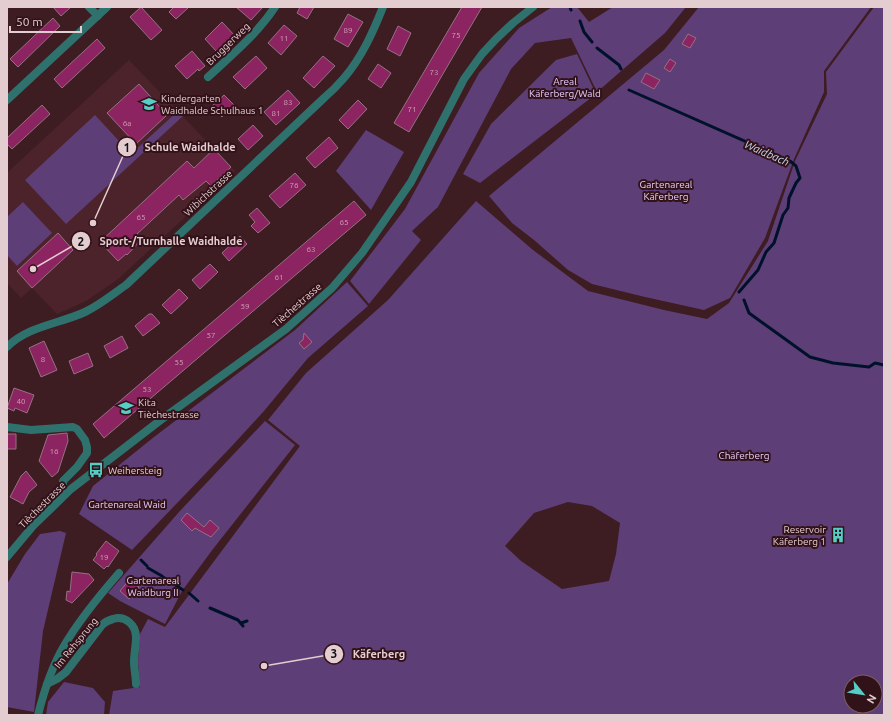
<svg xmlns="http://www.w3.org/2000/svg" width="891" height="722" viewBox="0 0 891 722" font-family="Ubuntu,sans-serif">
  <rect width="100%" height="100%" fill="#3d1c22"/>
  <path fill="#4c232b" d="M129 60 235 171 117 280 86 301 57 314 32 288 21 298 7 283V173Z"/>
  <path fill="#5e3e76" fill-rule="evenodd" d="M552 7H577L589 22 613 7H686L665 33 597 92 571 38 535 43 511 69 438 207 412 231 421 240 369 304 350 281 405 209 479 73 519 28Z
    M699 7H871L824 71V92L794 159 765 238 730 298 704 310 645 297 592 284 568 270 534 240 512 223 489 196 664 50Z
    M874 7H884V715H109L113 691 140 687 138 662 140 634 148 619 165 627 300 446 268 420 306 373 388 300 476 201 533 250 588 291 664 310 707 319 729 303 768 241 795 161 827 94 826 72ZM568 502 592 506 620 523 616 554 609 581 562 589 521 561 505 546 534 513ZM851 682H875V706H851Z
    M577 54 596 94 480 183 463 174 491 124 556 60Z
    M178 111 183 116 66 224 25 180 95 115 131 154Z
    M366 130 404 152 371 210 336 171Z
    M23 202 52 233 17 266 7 255V217Z
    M347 282 368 306 308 358 264 411 231 447 132 550 79 514 93 486 154 437 295 330Z
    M265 421 295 445 213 549 182 591 165 624 120 601 108 593 179 512Z
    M60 531 66 533 43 631 34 712 7 707V584L25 554 40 534Z
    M64 682 93 688 105 702 104 715H46L48 702Z"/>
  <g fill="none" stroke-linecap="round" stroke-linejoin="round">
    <path stroke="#00122b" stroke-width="3" d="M570 7 571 10
      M580 21 584 32 592 42
      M597 48 619 65 621 69
      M629 90 790 161 796 166 800 178 796 183 789 198 788 208 783 215 774 243 766 252 758 270 739 292
      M744 300 749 313 810 357 833 363 869 367 875 363 884 365
      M141 560 147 566
      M148 568 162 576
      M163 577 183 590
      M189 593 198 601
      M210 608 238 620 243 626
      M241 623 247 621"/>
  </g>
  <path fill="#8c2461" stroke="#957182" d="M53 7H71L61 16Z
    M141 7 162 30 151 40 130 17Z
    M174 7H189L176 19 169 12Z
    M236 7H263L251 20Z
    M300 7H314L307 19 297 13Z
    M462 7H482L409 132 394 123Z
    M348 14 363 22 348 47 334 39Z
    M53 18 60 26 18 67 10 59Z
    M222 22 235 36 217 52 205 39Z
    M284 25 297 36 281 55 268 43Z
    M398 26 411 33 400 56 387 49Z
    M688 34 696 38 690 48 682 44Z
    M97 39 105 48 62 88 54 79Z
    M192 51 205 66 199 71 198 69 187 79 175 66Z
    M256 56 267 68 245 89 233 77Z
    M323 56 335 66 314 88 303 78Z
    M670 59 676 63 670 72 664 68Z
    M378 64 391 73 381 88 368 79Z
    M646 73 660 80 654 89 641 82Z
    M139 84 167 115 136 144 107 113Z
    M288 90 300 103 276 125 264 112Z
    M224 95 234 105 222 117 212 106Z
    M358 100 367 109 348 129 339 120Z
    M42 105 50 114 12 149 7 144V138Z
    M253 125 263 136 248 150 238 139Z
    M329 137 338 148 315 168 306 158Z
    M214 149 231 167 211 186 206 181 183 200 179 195 137 234 142 239 127 255 126 254 118 261 100 242 187 161 194 168Z
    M295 173 306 185 280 208 269 196Z
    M354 201 366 215 104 438 93 424Z
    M257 208 270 223 258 233 251 226 255 222 249 215Z
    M58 233 73 250 32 288 17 271Z
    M240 236 247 244 229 261 222 253Z
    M210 264 218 272 200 289 192 280Z
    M179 289 188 298 171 314 162 305Z
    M149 314H152L160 323 143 336 135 326Z
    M304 333 312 342 304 349 299 343 303 340Z
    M122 336 128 348 110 358 104 346Z
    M44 341 57 370 41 377 29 348Z
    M88 353 93 366 74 374 69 361Z
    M14 388 34 395 27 413 15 408 14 411 7 408Z
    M67 433 68 441 58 472 52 477 39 461 48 435Z
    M7 434H16V449H7Z
    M26 471 37 485 29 492 23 504 10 497 21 476Z
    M187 513 204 527 210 520 219 528 211 537 195 528 192 531 181 520Z
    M106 541 119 551 108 567 107 566 104 569 93 560 97 555 96 554Z
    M72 572 89 574 94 580 72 603 66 600 67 591 70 592Z
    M129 580 139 587 129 599 120 591Z"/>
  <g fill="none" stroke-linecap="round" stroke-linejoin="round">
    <path stroke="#2f726d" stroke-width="8" d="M89 7 98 16
      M208 77C232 55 257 34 275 7
      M7 100 107 7
      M7 347C28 326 59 324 85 312 100 305 113 294 126 285L324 98C331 92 338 85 344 78 362 57 373 32 383 7
      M7 427 31 430 73 427 77 429 85 440 87 447V453L77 467 63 481V486L65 494
      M47 684 57 679 66 672 102 625C105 622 109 620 113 619 125 615 136 625 136 637 136 645 134 654 134 662 134 669 136 677 136 684
      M38 715C44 691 51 668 64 646 79 620 99 596 119 573"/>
    <path stroke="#2f726d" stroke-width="8" d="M7 557 33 526 71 489 162 419 286 329 332 288 362 253 411 182 464 79 482 54 496 39 513 23 533 7"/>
  </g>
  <defs>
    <g id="school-bare" transform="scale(1.2)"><path d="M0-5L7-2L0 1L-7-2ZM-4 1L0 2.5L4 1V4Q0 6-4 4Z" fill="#55cec5" stroke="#321219" stroke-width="2.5" paint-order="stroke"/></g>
    <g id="bus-bare" transform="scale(1.2)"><path d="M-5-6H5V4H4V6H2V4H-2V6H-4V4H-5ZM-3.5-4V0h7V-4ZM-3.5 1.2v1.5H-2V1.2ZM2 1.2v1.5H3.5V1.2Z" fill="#55cec5" stroke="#321219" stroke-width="2.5" paint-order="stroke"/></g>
    <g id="building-bare" transform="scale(1.2)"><path d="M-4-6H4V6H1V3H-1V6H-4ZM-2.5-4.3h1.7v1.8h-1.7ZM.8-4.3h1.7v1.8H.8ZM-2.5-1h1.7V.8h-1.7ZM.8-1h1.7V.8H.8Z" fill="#55cec5" stroke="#321219" stroke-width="2.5" paint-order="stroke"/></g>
  </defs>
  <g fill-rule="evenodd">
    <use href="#school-bare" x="149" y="104"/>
    <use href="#school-bare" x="126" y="408"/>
    <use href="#bus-bare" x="96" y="470"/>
    <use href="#building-bare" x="838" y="535"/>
  </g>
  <g text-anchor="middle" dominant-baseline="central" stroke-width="4" stroke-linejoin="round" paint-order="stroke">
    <g font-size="8" fill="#cea3b4">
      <text x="348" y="30">89</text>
      <text x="456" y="35">75</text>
      <text x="284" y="38">11</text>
      <text x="434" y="72">73</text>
      <text x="288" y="102">83</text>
      <text x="412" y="109">71</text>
      <text x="276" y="113">81</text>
      <text x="127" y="123">6a</text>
      <text x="294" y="185">76</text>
      <text x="141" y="217">65</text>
      <text x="344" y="222">65</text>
      <text x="311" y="249">63</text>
      <text x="279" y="277">61</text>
      <text x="245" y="306">59</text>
      <text x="211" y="335">57</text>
      <text x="43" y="359">8</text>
      <text x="179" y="362">55</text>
      <text x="147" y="389">53</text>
      <text x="21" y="401">40</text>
      <text x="54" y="451">16</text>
      <text x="104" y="557">19</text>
    </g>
    <g font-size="10" fill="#e4cdd0" stroke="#321219">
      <text transform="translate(228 44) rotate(-44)">Bruggerweg</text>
      <text transform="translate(208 193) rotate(-43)">Wibichstrasse</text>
      <text transform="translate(297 305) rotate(-41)">Tièchestrasse</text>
      <text transform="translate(42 505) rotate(-45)">Tièchestrasse</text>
      <text transform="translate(76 643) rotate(-51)">Im Rehsprung</text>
    </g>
    <g font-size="10" fill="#e7cdfe" stroke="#321219">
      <text x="565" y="81">Areal<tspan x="565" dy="12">Käferberg/Wald</tspan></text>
      <text x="666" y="184">Gartenareal<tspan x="666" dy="12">Käferberg</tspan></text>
      <text x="744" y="455">Chäferberg</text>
      <text x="127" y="504">Gartenareal Waid</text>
      <text x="153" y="580">Gartenareal<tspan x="153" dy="12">Waidburg II</tspan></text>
    </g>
    <g font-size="10" fill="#e4cdd0" stroke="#321219" text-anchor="start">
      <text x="161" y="98">Kindergarten<tspan x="161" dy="12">Waidhalde Schulhaus 1</tspan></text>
      <text x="138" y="402">Kita<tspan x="138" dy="12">Tièchestrasse</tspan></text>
      <text x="108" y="470">Weihersteig</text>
      <text x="826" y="529" text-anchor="end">Reservoir<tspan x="826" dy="12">Käferberg 1</tspan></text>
    </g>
    <g font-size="11" font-style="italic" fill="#c6daef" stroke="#321219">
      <text transform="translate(767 153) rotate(24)">Waidbach</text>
    </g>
  </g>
  <path fill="none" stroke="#e4cdd0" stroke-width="1.5" d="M93 223L127 147M33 269L81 241M264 666L334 654"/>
  <g fill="#e4cdd0" stroke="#321219" stroke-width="1.5">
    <circle cx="93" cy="223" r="4"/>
    <circle cx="33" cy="269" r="4"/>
    <circle cx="264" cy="666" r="4"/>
    <circle cx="127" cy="147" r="10"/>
    <circle cx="81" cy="241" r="10"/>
    <circle cx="334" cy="654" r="10"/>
  </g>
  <g font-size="12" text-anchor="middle" font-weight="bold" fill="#111">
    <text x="127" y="152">1</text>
    <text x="81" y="246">2</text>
    <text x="334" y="658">3</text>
  </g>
  <g font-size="11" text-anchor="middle" font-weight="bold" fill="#e4cdd0" stroke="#321219" stroke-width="4" stroke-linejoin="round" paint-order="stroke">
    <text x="190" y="151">Schule Waidhalde</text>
    <text x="171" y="245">Sport-/Turnhalle Waidhalde</text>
    <text x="379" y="658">Käferberg</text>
  </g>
  <rect width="891" height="722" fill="none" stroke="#e4cdd0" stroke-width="16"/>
  <g transform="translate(863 694) rotate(120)"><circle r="19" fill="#321219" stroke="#795d62"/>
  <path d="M0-3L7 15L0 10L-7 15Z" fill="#55cec5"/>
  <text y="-6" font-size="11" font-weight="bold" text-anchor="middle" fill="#e4cdd0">N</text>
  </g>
  <path d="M10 26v6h71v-6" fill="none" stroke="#e4cdd0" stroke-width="2"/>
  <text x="16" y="26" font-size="12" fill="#e4cdd0" stroke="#321219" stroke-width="3" paint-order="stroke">50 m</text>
</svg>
